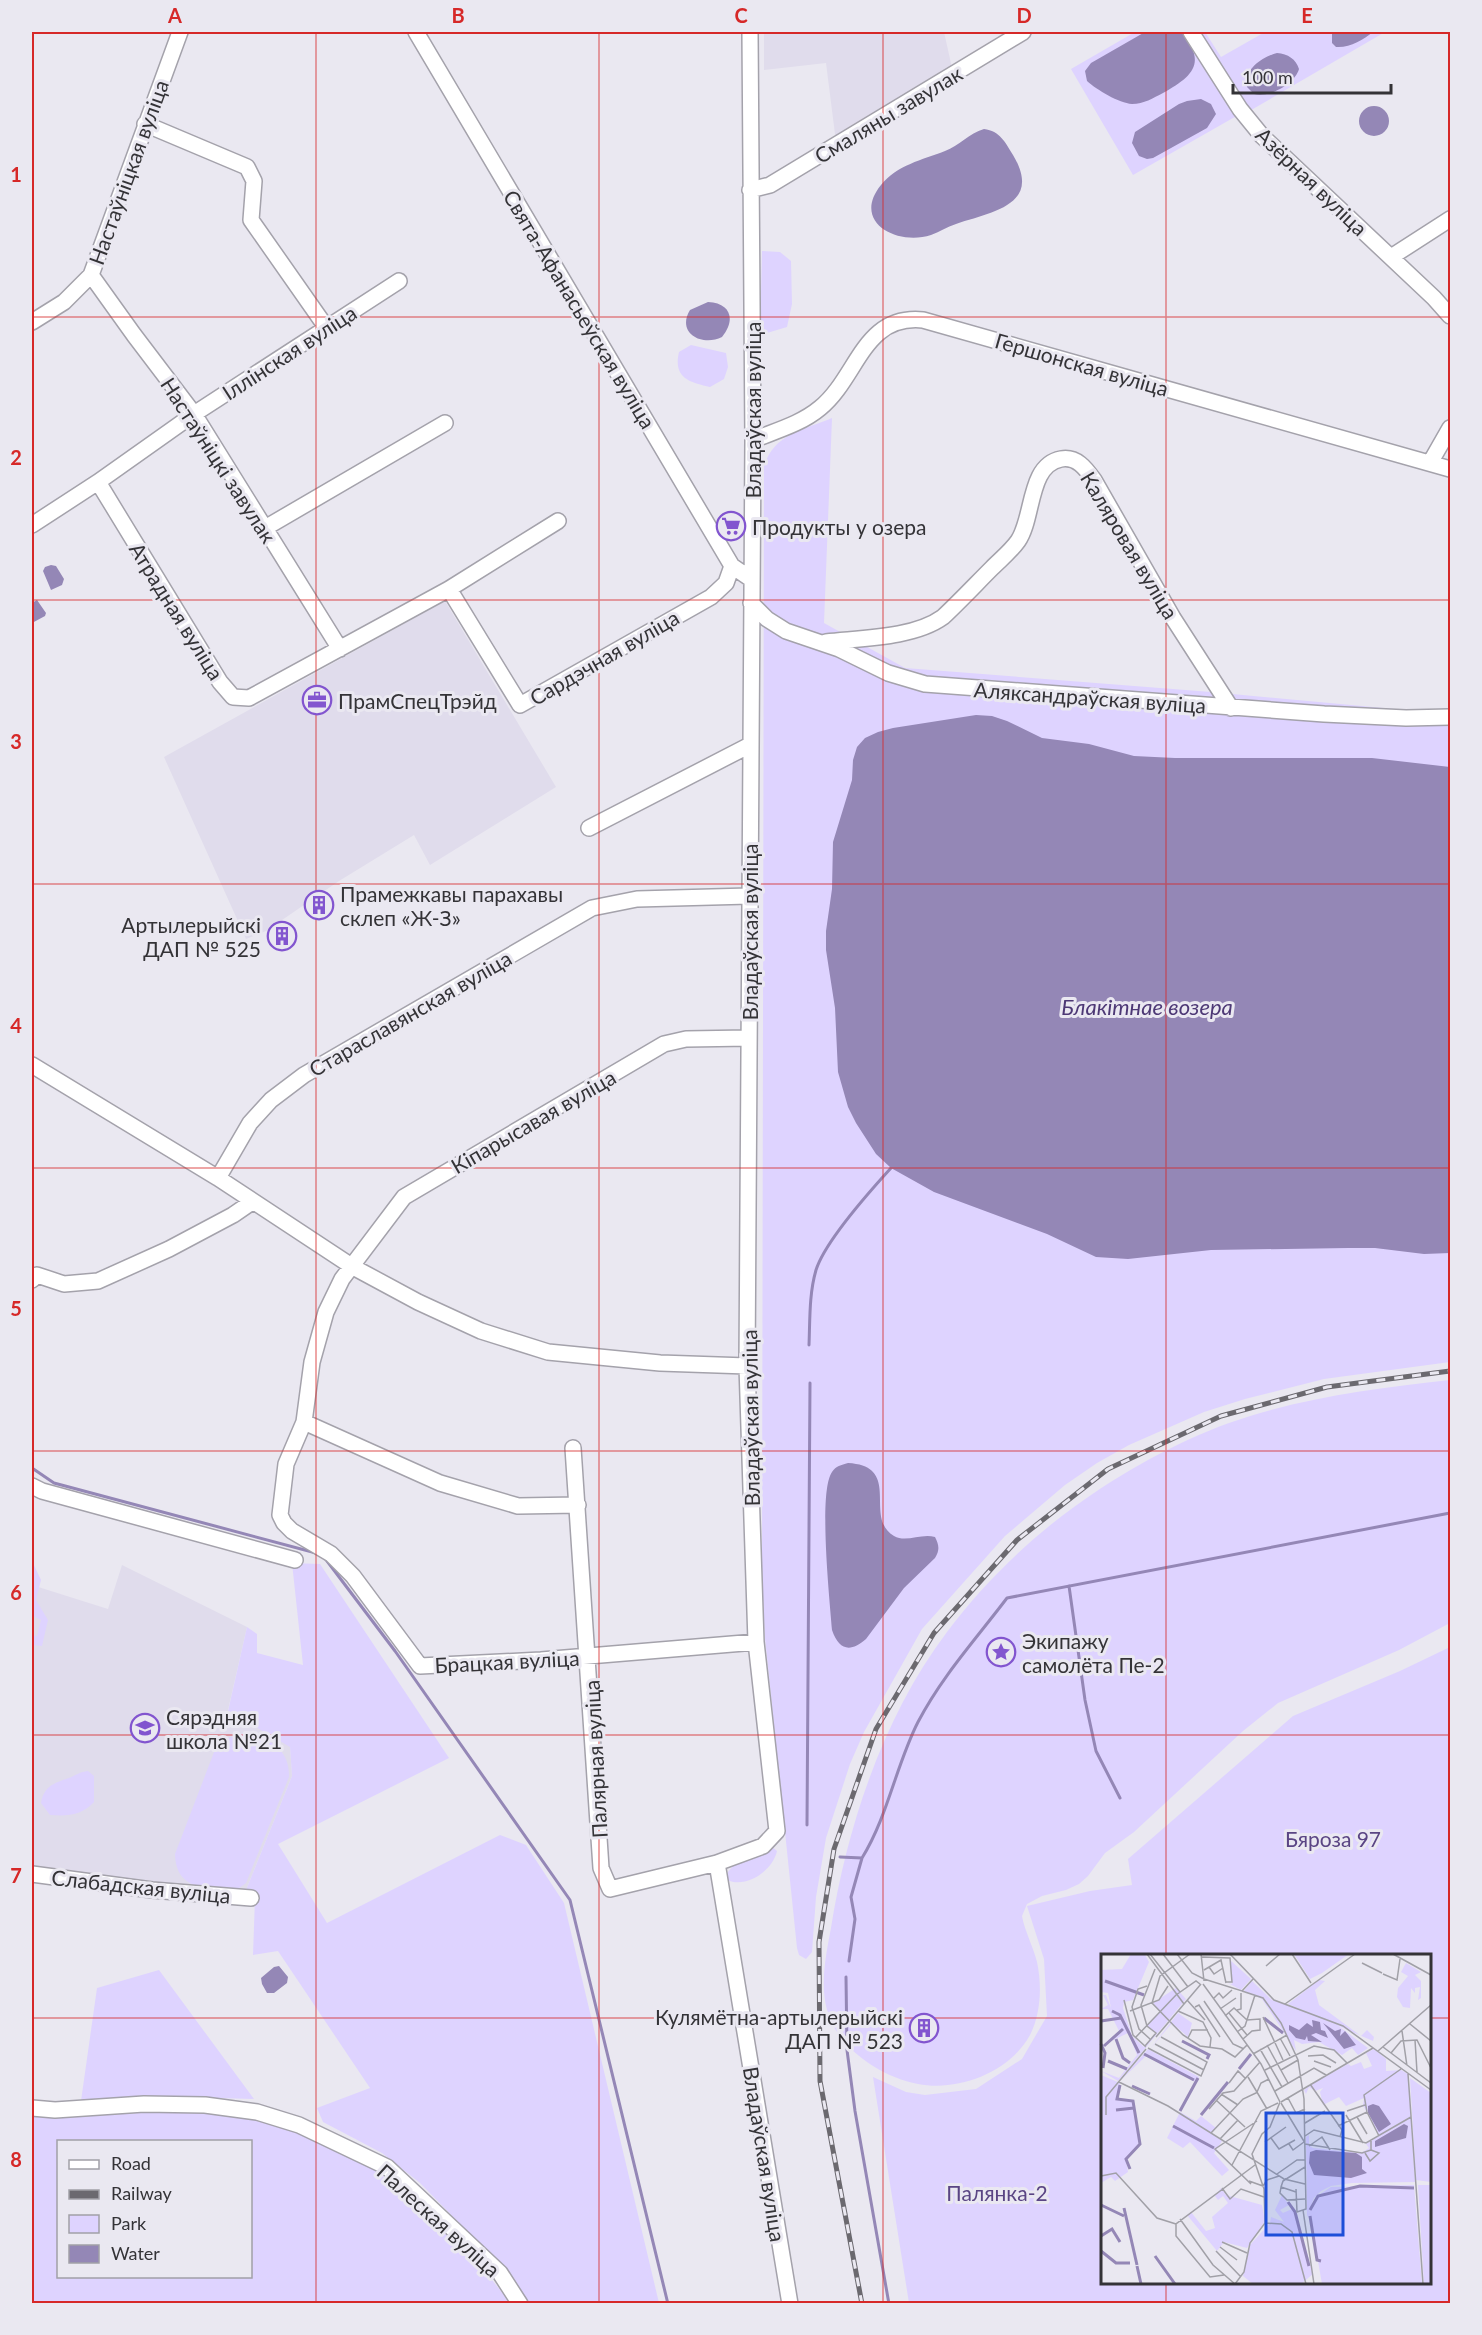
<svg xmlns="http://www.w3.org/2000/svg" width="1482" height="2335" viewBox="0 0 1482 2335" font-family="Lato,sans-serif">
  <rect width="100%" height="100%" fill="#eae8f1"/>
  <path fill="#e0dcec" d="M764 32H944L952 68 836 142 826 63 764 70Z
    M445 601 556 787 430 865 414 835 339 881 266 931 246 939 164 757Z
    M122 1565 247 1627 228 1710 290 1746 292 1776 246 1890 229 1893 32 1867V1585L108 1609Z"/>
  <path fill="#ded3ff" fill-rule="evenodd" d="M1135 32H1205L1221 57 1265 32H1385L1253 109 1233 118 1133 175 1071 69Z
    M762 251 780 252 791 261 792 304 787 327 760 335Z
    M691 345 726 353 728 367 724 379 710 387C689 382 673 378 679 352Z
    M832 418 824 623 905 668 1211 692 1416 711 1450 708V1362L1324 1379 1245 1399 1204 1412 1129 1445 1097 1463 1065 1485 1005 1536 922 1629 864 1732 850 1764 826 1838 816 1897 812 1952 806 1959 799 1955 797 1948 765 1638 762 1580 764 466C774 434 803 430 832 418Z
    M1450 1380V1623L1399 1650 1278 1703 1243 1731 1134 1832 1105 1853 1088 1876 1079 1884 1066 1890 1042 1896 1027 1904 1022 1916C1025 1932 1033 1946 1037 1962 1042 1985 1041 2014 1030 2035 1010 2072 959 2092 918 2084 881 2077 837 2048 827 2010 820 1984 826 1954 831 1928 847 1826 884 1715 947 1632 982 1585 1027 1541 1074 1507 1121 1473 1174 1443 1229 1423 1299 1398 1377 1388 1450 1380Z
    M32 1561 41 1580 36 1600 48 1620 42 1646 32 1645V1635L37 1636 41 1620 32 1615Z
    M292 1563 320 1564 449 1758 278 1844 327 1923 500 1835 526 1845 564 1903 659 2303H529L498 2263 420 2183 382 2153 323 2122 317 2108 370 2088 278 1951 253 1955 255 1898 246 1890 292 1776 290 1747 228 1711 247 1627 257 1634V1653L303 1665Z
    M1448 1648H1450V2303H909L873 2077 906 2092 925 2095 976 2089 1022 2059 1047 2016 1044 1959 1027 1906 1090 1891 1132 1885 1128 1859 1293 1716 1400 1671ZM1102 1956H1430V2282H1102Z
    M240 1734C267 1736 290 1748 289 1777L246 1883 235 1891C207 1888 176 1891 175 1854L216 1747 226 1739Z
    M88 1771 94 1776V1802C81 1816 68 1816 50 1815L41 1803C44 1786 54 1783 69 1778 76 1775 80 1772 88 1771Z
    M772 1847 777 1851C773 1870 747 1889 727 1880V1873L734 1865Z
    M159 1970 254 2099 141 2096 81 2101 97 1988Z
    M199 2111C270 2118 342 2143 398 2187 415 2200 430 2217 445 2232 468 2254 492 2276 509 2303H32V2117ZM58 2142H250V2276H58Z"/>
  <path fill="#9487b6" d="M1145 32H1180L1182 33C1208 64 1191 77 1163 93 1153 98 1144 104 1132 104 1119 103 1097 90 1087 81L1085 71 1091 63Z
    M1332 32H1373C1363 40 1350 48 1336 47L1332 43Z
    M1277 53C1288 54 1296 59 1299 69 1295 84 1269 98 1254 94L1247 87C1243 70 1262 57 1277 53Z
    M1201 99 1211 104 1216 114 1207 128 1153 158 1147 159 1139 156 1132 143 1135 132 1179 104 1187 101Z
    M1359 121a15 15 0 1 1 30 0a15 15 0 1 1-30 0Z
    M984 129C1000 131 1005 142 1013 155 1043 205 992 212 956 224 947 227 939 232 931 235 897 246 851 222 881 185 897 165 922 160 945 151 959 146 969 133 984 129Z
    M708 302C731 303 736 320 722 337 702 347 676 333 690 310Z
    M51 565 56 566 64 579 62 585 51 590 43 571 45 567Z
    M37 600 46 613 45 616 32 623V603Z
    M976 715 992 716 1007 721 1042 738 1089 744 1134 756 1175 758H1372L1450 767V1253L1424 1254 1375 1248H1348L1211 1250 1128 1259 1096 1257 1047 1234 934 1192 891 1168 876 1154 856 1123 848 1107 838 1072 835 1008 826 950V931L832 889 833 842 852 780 853 760 857 747 865 738 878 732 893 728Z
    M848 1463C903 1466 863 1518 894 1536 906 1543 921 1533 935 1537 939 1545 940 1550 935 1558L904 1588 866 1639C850 1653 839 1650 832 1630 830 1602 818 1492 832 1472 836 1466 841 1465 848 1463Z
    M279 1966 288 1977 287 1983 274 1993H267L262 1984 261 1978 274 1967Z"/>
  <g fill="none" stroke-linecap="round" stroke-linejoin="round">
    <path stroke="#9487b6" stroke-width="3" d="M809 1345C810 1320 809 1294 816 1270 825 1242 870 1191 891 1168
      M32 1468 54 1483 316 1553
      M324 1557 395 1651 570 1900 668 2304
      M1069 1586 1085 1700 1096 1751 1120 1798
      M807 1825 810 1383
      M840 1857 862 1858C888 1816 896 1765 918 1722 942 1676 976 1639 1007 1598L1450 1513
      M849 1961 855 1919 851 1897 862 1858
      M846 1977 847 2050 855 2111 889 2304"/>
    <g stroke="#a4a2ab" stroke-width="18">
      <path id="minor" d="M416 32 732 566 751 579
        M1191 32 1240 109 1262 136 1434 298 1450 316
        M145 124 247 167 254 181 251 220 326 327
        M750 190 770 185 1023 32
        M1391 257 1450 219
        M91 275 134 335 194 414 340 649
        M32 322 64 302 91 275 180 32
        M753 440C775 431 801 424 820 408 858 377 863 314 923 320L1450 469
        M1430 463 1450 428
        M98 482 220 682 233 697 249 698 449 589 558 521
        M32 525 98 482 194 414 399 281
        M265 528 445 423
        M449 589 520 705 711 597 726 583 732 566
        M751 603 767 619 786 631 839 649 888 673 925 684 1324 714 1406 718 1450 717
        M826 642C862 638 914 638 943 617 960 601 976 584 992 568 1001 559 1011 551 1018 541 1034 518 1028 465 1061 459 1077 456 1086 469 1094 480L1173 618 1231 708
        M589 828 750 745
        M32 1065 218 1178 353 1267 418 1302 481 1331 548 1352 660 1363 747 1366
        M218 1178 250 1123 271 1100 304 1075 592 908 637 899 749 896
        M32 1280 37 1275 64 1284 98 1281 169 1249 233 1215 252 1202
        M304 1422 286 1464 280 1515 284 1523 292 1531 331 1554 353 1576 420 1666 541 1660 756 1642
        M573 1448 601 1868 610 1889 717 1863 763 1846 777 1831 756 1642 747 1366 753 440 750 32
        M32 1486 42 1491 295 1560
        M578 1505 518 1506 440 1483 304 1422 312 1362 326 1312 342 1279 404 1197 664 1044 686 1039 749 1038
        M717 1863 790 2304
        M32 1874 152 1890 251 1898
        M32 2108 55 2110 144 2104 205 2105 257 2112 299 2125 387 2167 500 2273 520 2304"/>
    </g>
    <use href="#minor" stroke="#fff" stroke-width="15"/>
    <g stroke="#6b696f" stroke-width="5">
      <path id="rail" d="M862 2304 820 2081 819 1942 834 1849 876 1729 934 1633 1017 1540 1108 1469 1221 1416 1327 1387 1450 1371"/>
    </g>
    <use href="#rail" stroke="#eae8f1" stroke-width="3" stroke-dasharray="9" stroke-linecap="butt"/>
  </g>
  <path fill="none" stroke="#d62828" stroke-width="1.5" stroke-opacity="0.55" d="M316 32V2304M599 32V2304M883 32V2304M1166 32V1956M32 317H1450M32 600H1450M32 884H1450M32 1168H1450M32 1451H1450M32 1735H1450M32 2018H1102M1430 2018H1450M1166 2282V2304"/>
  <defs>
    <g id="supermarket-ring" transform="scale(1.5)"><circle r="9.5" fill="#eae8f1" stroke="#8255cf" stroke-width="1.5"/><path d="M-6-5.5h2.5l.6 2H6L4.5 2H-2.5L-4.4-4H-6ZM-1.5 3.2a1.3 1.3 0 1 0 .1 0ZM3 3.2a1.3 1.3 0 1 0 .1 0Z" fill="#8255cf"/></g>
    <g id="office-ring" transform="scale(1.5)"><circle r="9.5" fill="#eae8f1" stroke="#8255cf" stroke-width="1.5"/><path d="M-6-3h4V-5.5h4V-3h4V5H-6ZM-1-4.5V-3h2v-1.5ZM-6 0V1H6V0Z" fill="#8255cf"/></g>
    <g id="building-ring" transform="scale(1.5)"><circle r="9.5" fill="#eae8f1" stroke="#8255cf" stroke-width="1.5"/><path d="M-4-6H4V6H1V3H-1V6H-4ZM-2.5-4.3h1.7v1.8h-1.7ZM.8-4.3h1.7v1.8H.8ZM-2.5-1h1.7V.8h-1.7ZM.8-1h1.7V.8H.8Z" fill="#8255cf"/></g>
    <g id="sight-ring" transform="scale(1.5)"><circle r="9.5" fill="#eae8f1" stroke="#8255cf" stroke-width="1.5"/><path d="M0-6L1.8-2.2L6-1.7L2.9 1.2L3.7 5.4L0 3.3L-3.7 5.4L-2.9 1.2L-6-1.7L-1.8-2.2Z" fill="#8255cf"/></g>
    <g id="school-ring" transform="scale(1.5)"><circle r="9.5" fill="#eae8f1" stroke="#8255cf" stroke-width="1.5"/><path d="M0-5L7-2L0 1L-7-2ZM-4 1L0 2.5L4 1V4Q0 6-4 4Z" fill="#8255cf"/></g>
  </defs>
  <g fill-rule="evenodd">
    <use href="#supermarket-ring" x="731" y="526"/>
    <use href="#office-ring" x="317" y="700"/>
    <use href="#building-ring" x="319" y="905"/>
    <use href="#building-ring" x="282" y="936"/>
    <use href="#sight-ring" x="1001" y="1652"/>
    <use href="#school-ring" x="145" y="1728"/>
    <use href="#building-ring" x="924" y="2028"/>
  </g>
  <g text-anchor="middle" dominant-baseline="central" stroke-width="6" stroke-linejoin="round" paint-order="stroke">
    <g font-size="21" fill="#343337" stroke="#eae8f1">
      <text transform="translate(888 114) rotate(-31)">Смаляны завулак</text>
      <text transform="translate(128 172) rotate(-70)">Настаўніцкая вуліца</text>
      <text transform="translate(1312 181) rotate(44)">Азёрная вуліца</text>
      <text transform="translate(580 309) rotate(59)">Свята-Афанасьеўская вуліца</text>
      <text transform="translate(289 352) rotate(-33)">Іллінская вуліца</text>
      <text transform="translate(1082 364) rotate(16)">Гершонская вуліца</text>
      <text transform="translate(752 410) rotate(-90)">Владаўская вуліца</text>
      <text transform="translate(219 460) rotate(57)">Настаўніцкі завулак</text>
      <text transform="translate(1130 545) rotate(59)">Каляровая вуліца</text>
      <text transform="translate(177 611) rotate(58)">Атрадная вуліца</text>
      <text transform="translate(604 657) rotate(-30)">Сардэчная вуліца</text>
      <text transform="translate(1090 697) rotate(4)">Аляксандраўская вуліца</text>
      <text transform="translate(749 932) rotate(-90)">Владаўская вуліца</text>
      <text transform="translate(410 1013) rotate(-30)">Стараславянская вуліца</text>
      <text transform="translate(533 1121) rotate(-30)">Кіпарысавая вуліца</text>
      <text transform="translate(750 1418) rotate(-91)">Владаўская вуліца</text>
      <text transform="translate(507 1661) rotate(-3)">Брацкая вуліца</text>
      <text transform="translate(595 1759) rotate(-93)">Палярная вуліца</text>
      <text transform="translate(141 1886) rotate(6)">Слабадская вуліца</text>
      <text transform="translate(765 2154) rotate(81)">Владаўская вуліца</text>
      <text transform="translate(439 2220) rotate(42)">Палеская вуліца</text>
    </g>
    <g font-size="21" fill="#343337" stroke="#eae8f1" text-anchor="start">
      <text x="752" y="526">Продукты у озера</text>
      <text x="338" y="700">ПрамСпецТрэйд</text>
      <text x="340" y="893">Прамежкавы парахавы<tspan x="340" dy="24">склеп «Ж-З»</tspan></text>
      <text x="261" y="924" text-anchor="end">Артылерыйскі<tspan x="261" dy="24">ДАП № 525</tspan></text>
      <text x="1022" y="1640">Экипажу<tspan x="1022" dy="24">самолёта Пе-2</tspan></text>
      <text x="166" y="1716">Сярэдняя<tspan x="166" dy="24">школа №21</tspan></text>
      <text x="903" y="2016" text-anchor="end">Кулямётна-артылерыйскі<tspan x="903" dy="24">ДАП № 523</tspan></text>
    </g>
    <g font-size="21" fill="#5a4584" stroke="#eae8f1">
      <text x="1333" y="1838">Бяроза 97</text>
      <text x="997" y="2192">Палянка-2</text>
    </g>
    <g font-size="22" font-style="italic" fill="#4d3875" stroke="#eae8f1">
      <text x="1147" y="1006">Блакітнае возера</text>
    </g>
  </g>
  <g transform="translate(1101 1954)">
    <rect width="330" height="330" fill="#eae8f1"/>
    <path d="M30 0H49L44 1 48 8 32 46 23 48 22 54 31 82 43 93 55 79 46 72 59 58 52 49 75 34 85 45 17 127 0 117 18 124 36 101 27 79 2 91 18 77 7 55H0L7 51 2 41H5L10 54 7 39 0 38V16L21 15ZM193 0H248L211 26 221 19 209 25ZM129 6 150 25 140 36 127 29 131 30ZM305 9 320 18 314 21 320 27V44L317 46 319 33 314 34V39L310 34 309 54 302 53 296 43 297 34 307 22 300 18ZM218 26 224 27 214 36 218 51 260 82 266 76 273 83 272 87 187 50ZM151 27 171 46 228 65 267 94 257 101 251 94 241 101 218 88 201 90 193 86 195 97 161 45 143 37ZM77 59 91 69 87 83 71 69 49 95ZM47 95 98 123 95 128 45 102 19 127ZM273 95 285 105V117L300 116 307 120 314 228 251 229 230 232 220 237 213 244 207 260 215 243 230 233 313 231 321 330H221L210 267 206 261V256L203 257 206 255 205 183 208 181V191L212 194 260 199 268 194 265 190 278 182 262 151 263 144 245 152 238 143 222 151 219 138 222 134 214 137 208 133 205 140 203 136 211 130 247 110 250 112 260 108 263 115 271 112 265 99ZM0 121 19 129 16 146H32L38 191 25 204 27 218 14 227 10 223 0 229ZM309 124 330 139V228L315 226ZM79 158 95 167 100 162 115 174 110 179 121 187 113 199 128 216 121 222 89 188 82 194 66 184ZM317 231H330V330H323ZM120 234 125 241 161 251 164 267 146 294 123 288 116 297 86 261 90 258 105 277 114 274 111 263 127 249 122 242 117 246 114 242ZM181 241 188 251 179 256 182 259 191 255 194 258 212 320 200 330H152L142 322 149 291 169 269 170 263 183 268 174 256Z" fill="#ded3ff"/>
    <path d="M211 66 219 68 220 76 224 77 230 91 227 84 215 79 210 81 221 88 207 87 206 82 204 86 195 84 188 76V71L198 76 206 69 212 73ZM222 69 234 77 240 75 239 82 244 77 255 91 243 95ZM272 150 278 152 290 170 278 178 267 159V152ZM303 170 307 172 305 184 274 193V187ZM215 196 255 199 261 203V215L266 219 250 224 213 221 208 209 209 198Z" fill="#9487b6"/>
    <path fill="none" stroke="#9487b6" stroke-width="3" d="M4 27 43 41M11 57 19 61 38 99M163 64 182 79M0 67 20 64M15 85 22 104 29 109M81 87 108 101 106 105M0 90 4 99 2 114M3 92 22 75M43 100 93 126M7 107 26 115M138 115 150 100M19 131 16 145 32 147 39 190 25 205 29 215M31 132 49 140M15 156 33 154M79 157 97 124M100 161 127 128M72 172 113 194M187 248 194 258 208 312M0 251 23 262M23 254 36 311M209 256 217 242 259 232 313 234M209 262 216 306 220 307M0 282 11 275 19 288M0 297 15 309H29M54 302 74 330M36 312 40 330"/>
    <path fill="none" stroke="#a1a0a7" stroke-width="1.5" d="M46 0 83 50M49 0 79 38M62 0 87 33M76 0 91 19 103 25 141 37 153 24M89 0 59 22 51 49 82 81 99 92 121 95 134 103 146 91M100 0 103 27M129 0 173 46 242 72 330 136M191 0 210 29M292 0 330 21M101 3 129 4 131 28H125M261 9 281 19M165 12 179 0M108 13 113 20 122 14M103 16 120 6 125 29M282 20 296 26 299 5M102 30 160 110 179 148M46 32 37 35 31 53 38 75 49 85M141 37 162 44 180 69 197 106 203 145 205 255 196 258 195 235M112 45 118 39 122 44 131 36M23 46 32 81 45 93M86 46 104 66M103 47 132 90 143 95M184 50 254 0M94 53 98 51 119 83M119 55 135 44M136 56 140 55V39M29 57 58 46 67 32M77 57 102 68 110 84 109 93M128 59 146 81M124 62 133 54 146 66 159 65V76L151 77 142 85M162 63 182 106M309 70 330 87M301 77 306 112M136 78 144 72 154 41M55 83 100 30M34 84 75 41 95 27 99 30M87 84 91 76H107M179 84 189 102M314 86 316 118M54 90 103 116M166 91 187 129M44 92 55 79 46 72 40 51 54 15M282 93 330 129M47 94 100 122 106 108 60 83M159 95 181 133M277 97 330 51M290 99 300 87 316 86 330 114M152 100 186 81M207 102 222 101 235 109M213 107 230 113M164 116 213 92 233 96 246 109M180 116 197 106M307 120 322 330M147 123 166 155M18 128 67 152 183 225 204 230M128 129 137 117 145 125M209 130 241 176 239 183M174 137 213 114 225 121M156 138 160 129 168 125M120 140 137 151M187 144 195 159 204 155M115 146 144 173M180 148 272 94M180 149 204 189M108 155 122 139 133 137 159 108M246 157 264 151M5 161V143L45 95M245 161 262 189M256 163 266 180M204 169 224 157M237 172 266 158M110 179 142 145 157 138M204 182 213 176 265 189 310 163M278 182 266 158 263 141 300 115M170 184 178 195 194 186M119 185 137 166M164 188 185 173M188 190 192 196 203 188M204 190 261 199 270 196V187M208 192 221 183 229 196M264 199 269 207 278 199 270 196M131 211 160 157 177 149M176 220 196 206H204M0 222 15 219 56 264 75 270M148 227 162 232 166 226 178 222M150 230 114 195 156 167M180 233 179 239 186 246 204 245M121 234 129 245 140 235 163 243M195 238 180 233 182 227 204 213M202 256 213 330M79 265 112 311 134 330M164 269 180 270 191 278 205 330M121 288 146 299M119 293 136 306M115 297 140 323M123 321 109 323 75 282V270L154 211M134 330 143 318 149 289 164 269 163 235 151 200 161 180 169 173 179 148"/>
    <path fill="#1d4ed8" fill-opacity="0.15" stroke="#1d4ed8" stroke-width="3" d="M165 159H242V281H165Z"/>
    <rect width="330" height="330" fill="none" stroke="#343337" stroke-width="3"/>
  </g>
  <rect width="1482" height="2335" fill="none" stroke="#eae8f1" stroke-width="66"/>
  <rect x="57" y="2140" width="195" height="138" fill="#eae8f1" stroke="#a1a0a7" stroke-width="1.5"/>
  <rect x="69" y="2160" width="30" height="9" fill="#ffffff" stroke="#a1a0a7" stroke-width="1.5"/>
  <text x="111" y="2170" font-size="18" fill="#343337">Road</text>
  <rect x="69" y="2190" width="30" height="9" fill="#6b696f" stroke="#a1a0a7" stroke-width="1.5"/>
  <text x="111" y="2200" font-size="18" fill="#343337">Railway</text>
  <rect x="69" y="2215" width="30" height="18" fill="#ded3ff" stroke="#a1a0a7" stroke-width="1.5"/>
  <text x="111" y="2230" font-size="18" fill="#343337">Park</text>
  <rect x="69" y="2245" width="30" height="18" fill="#9487b6" stroke="#a1a0a7" stroke-width="1.5"/>
  <text x="111" y="2260" font-size="18" fill="#343337">Water</text>
  <path d="M1233 84v9h158v-9" fill="none" stroke="#343337" stroke-width="3"/>
  <text x="1242" y="84" font-size="18" fill="#343337" stroke="#eae8f1" stroke-width="4.5" paint-order="stroke">100 m</text>
  <rect x="33" y="33" width="1416" height="2269" fill="none" stroke="#d62828" stroke-width="2"/>
  <g font-size="20" text-anchor="middle" font-weight="bold" fill="#d62828">
    <text x="175" y="23">A</text>
    <text x="458" y="23">B</text>
    <text x="741" y="23">C</text>
    <text x="1024" y="23">D</text>
    <text x="1307" y="23">E</text>
    <text x="16" y="182">1</text>
    <text x="16" y="465">2</text>
    <text x="16" y="749">3</text>
    <text x="16" y="1033">4</text>
    <text x="16" y="1316">5</text>
    <text x="16" y="1600">6</text>
    <text x="16" y="1883">7</text>
    <text x="16" y="2167">8</text>
  </g>
</svg>
